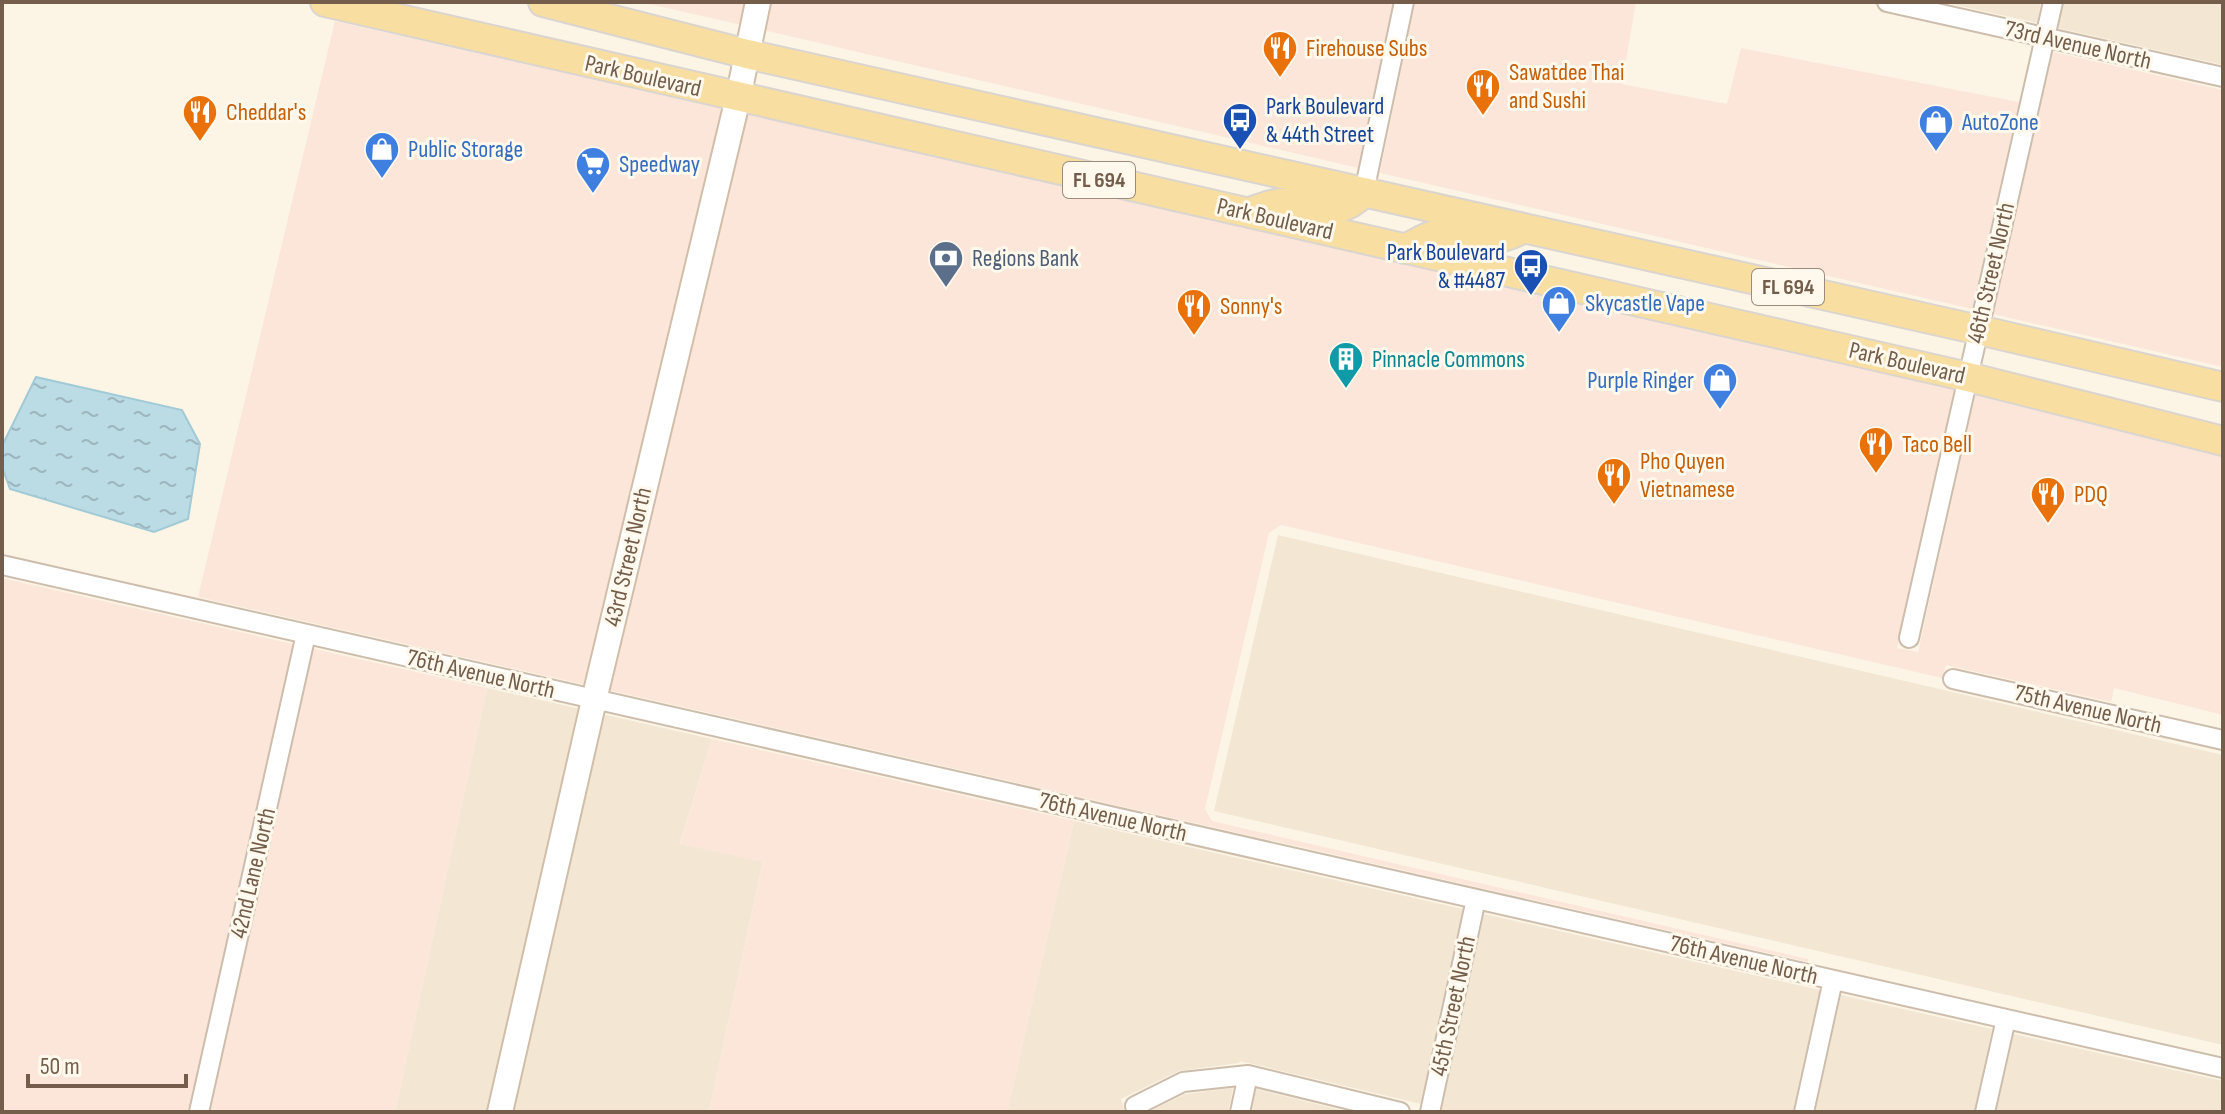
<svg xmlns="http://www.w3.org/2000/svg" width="2225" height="1114" viewBox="0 0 2225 1114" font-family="'Sofia Sans Condensed',sans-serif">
  <defs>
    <pattern id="water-ripples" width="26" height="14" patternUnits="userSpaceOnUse" patternTransform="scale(2)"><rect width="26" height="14" fill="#bbdbe5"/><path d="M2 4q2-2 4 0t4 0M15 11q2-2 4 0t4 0" fill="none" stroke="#9db5bc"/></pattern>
  </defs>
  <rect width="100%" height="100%" fill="#fcf5e6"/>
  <path fill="#f3e7d4" d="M1942 2H2041L2037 23Z
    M2064 2H2223V65L2058 28Z
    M1278 535 2223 755V1045L1214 811Z
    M487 688 581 709 489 1112H395Z
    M602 714 712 739 680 843 763 861 709 1112H511Z
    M1074 821 1463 909 1421 1104 1240 1061 1239 1063 1179 1071 1121 1099 1125 1112H1007Z
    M1484 914 1820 990 1793 1112H1441Z
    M1841 995 1992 1029 1974 1112H1815Z
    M2014 1034 2223 1081V1112H1996Z
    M1233 1088 1228 1112H1148L1185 1094Z
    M1256 1089 1349 1112H1251Z"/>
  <path fill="#fce6da" d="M640 2H747L742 25Z
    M769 2H1393L1358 168 763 30Z
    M1415 2H1636L1622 84 1727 104 1741 48 2019 102 1972 309 1380 173Z
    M335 21 724 109 586 685 198 597Z
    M2053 52 2223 90V367L1993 314Z
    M745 114 1240 225 1242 229 1247 227 1397 260 1398 264 1404 262 1955 386 1897 648 1918 652 1976 391 2223 454V715L2114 688 2111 702 1946 665 1942 678 1281 525 1269 533 1205 809 1212 821 1808 959V962L608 690Z
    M2 578 487 688 395 1112H2Z
    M712 739 846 769 1212 852 1074 821 1007 1112H709L763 862 680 844Z"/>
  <path fill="url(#water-ripples)" stroke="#a1cad6" stroke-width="2" d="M36 377 182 410 200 444 188 519 154 532 10 489 2 467V446Z"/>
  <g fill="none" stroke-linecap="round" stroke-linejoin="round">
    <g stroke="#cdbdac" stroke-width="22">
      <path id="street" d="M1887 2 2223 77
        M1364 192 1404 2
        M2 565 2223 1068
        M1909 638 2053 2
        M1953 679 2223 740
        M1135 1106 1183 1082 1248 1075 1400 1112
        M199 1112 306 634
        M1240 1112 1248 1075
        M1430 1112 1476 899
        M1804 1112 1833 980
        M1985 1112 2006 1019"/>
    </g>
    <g stroke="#d0bea9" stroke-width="28">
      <path id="secondary" d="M500 1112 594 700 738 98 758 2"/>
    </g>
    <g stroke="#dbd5d0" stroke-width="32">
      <path id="primary" d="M325 2 1968 377 2223 441
        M543 2 747 54 1979 330 2223 387
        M1253 211C1266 206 1277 202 1292 203 1323 205 1338 219 1364 192
        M1405 249C1414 245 1425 237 1435 235 1471 229 1483 251 1524 228"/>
    </g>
    <use href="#street" stroke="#fff" stroke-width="18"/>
    <use href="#secondary" stroke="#fff" stroke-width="24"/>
    <use href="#primary" stroke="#f8dea0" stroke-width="28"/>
  </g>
  <defs>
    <g id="restaurant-pin" transform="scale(1.8)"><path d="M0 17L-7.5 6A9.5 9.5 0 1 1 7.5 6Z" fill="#e8710a" stroke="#fef9ec"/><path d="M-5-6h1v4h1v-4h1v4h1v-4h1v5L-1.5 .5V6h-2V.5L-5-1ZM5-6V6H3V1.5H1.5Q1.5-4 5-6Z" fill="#fff"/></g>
    <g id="bus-pin" transform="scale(1.8)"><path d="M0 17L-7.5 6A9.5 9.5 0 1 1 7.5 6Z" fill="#1a4fb4" stroke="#fef9ec"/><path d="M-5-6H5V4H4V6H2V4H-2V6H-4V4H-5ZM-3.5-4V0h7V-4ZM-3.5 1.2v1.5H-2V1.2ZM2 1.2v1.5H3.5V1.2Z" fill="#fff"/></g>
    <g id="shop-pin" transform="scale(1.8)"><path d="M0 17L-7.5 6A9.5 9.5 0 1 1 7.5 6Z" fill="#3f7fe0" stroke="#fef9ec"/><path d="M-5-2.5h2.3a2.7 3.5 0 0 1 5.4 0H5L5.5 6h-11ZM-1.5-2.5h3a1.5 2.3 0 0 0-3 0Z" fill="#fff"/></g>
    <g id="supermarket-pin" transform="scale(1.8)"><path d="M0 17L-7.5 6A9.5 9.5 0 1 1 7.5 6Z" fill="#3f7fe0" stroke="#fef9ec"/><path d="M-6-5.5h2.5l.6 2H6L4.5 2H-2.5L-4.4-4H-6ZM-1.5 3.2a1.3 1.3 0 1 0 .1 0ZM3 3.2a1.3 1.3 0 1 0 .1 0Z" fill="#fff"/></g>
    <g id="bank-pin" transform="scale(1.8)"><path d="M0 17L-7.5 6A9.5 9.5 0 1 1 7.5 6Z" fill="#5c6f8a" stroke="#fef9ec"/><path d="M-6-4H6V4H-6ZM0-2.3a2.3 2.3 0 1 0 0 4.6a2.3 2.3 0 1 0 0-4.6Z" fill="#fff"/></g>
    <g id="building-pin" transform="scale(1.8)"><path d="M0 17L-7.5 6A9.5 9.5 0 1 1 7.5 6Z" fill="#0f9aa8" stroke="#fef9ec"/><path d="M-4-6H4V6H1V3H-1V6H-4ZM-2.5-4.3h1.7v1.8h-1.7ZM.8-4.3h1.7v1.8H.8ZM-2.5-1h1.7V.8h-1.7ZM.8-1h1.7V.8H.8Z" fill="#fff"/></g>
  </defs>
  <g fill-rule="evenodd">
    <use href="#restaurant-pin" x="1280" y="48"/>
    <use href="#restaurant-pin" x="1483" y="86"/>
    <use href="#restaurant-pin" x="200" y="112"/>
    <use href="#bus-pin" x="1240" y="120"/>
    <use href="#shop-pin" x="1936" y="122"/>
    <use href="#shop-pin" x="382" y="149"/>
    <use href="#supermarket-pin" x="593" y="164"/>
    <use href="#bank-pin" x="946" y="258"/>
    <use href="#bus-pin" x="1531" y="266"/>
    <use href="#shop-pin" x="1559" y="303"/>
    <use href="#restaurant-pin" x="1194" y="306"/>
    <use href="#building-pin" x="1346" y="359"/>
    <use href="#shop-pin" x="1720" y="380"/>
    <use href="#restaurant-pin" x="1876" y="444"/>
    <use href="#restaurant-pin" x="1614" y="475"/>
    <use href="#restaurant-pin" x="2048" y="494"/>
  </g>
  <g text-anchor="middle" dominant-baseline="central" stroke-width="6" stroke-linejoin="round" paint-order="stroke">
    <g fill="#fef9ec" stroke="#9d8c7b" stroke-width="2">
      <rect x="1063" y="162" width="72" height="36" rx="6"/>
      <rect x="1752" y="269" width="72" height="36" rx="6"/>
    </g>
    <g font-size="22" font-weight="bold" fill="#745d4b">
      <text x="1099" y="180">FL 694</text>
      <text x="1788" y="287">FL 694</text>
    </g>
    <g font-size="24" fill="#745d4b" stroke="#fef9ec">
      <text transform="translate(2078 45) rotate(13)">73rd Avenue North</text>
      <text transform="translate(643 76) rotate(13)">Park Boulevard</text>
      <text transform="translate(1275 219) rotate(13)">Park Boulevard</text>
      <text transform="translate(1991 273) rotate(-77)">46th Street North</text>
      <text transform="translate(1907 363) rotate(13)">Park Boulevard</text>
      <text transform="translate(628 557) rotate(-77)">43rd Street North</text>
      <text transform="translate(481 674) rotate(13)">76th Avenue North</text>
      <text transform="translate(2088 709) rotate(13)">75th Avenue North</text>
      <text transform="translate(1113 817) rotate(13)">76th Avenue North</text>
      <text transform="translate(253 873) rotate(-77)">42nd Lane North</text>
      <text transform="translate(1744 960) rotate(13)">76th Avenue North</text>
      <text transform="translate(1453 1006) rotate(-78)">45th Street North</text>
    </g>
    <g font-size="24" fill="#c56008" stroke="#fef9ec" text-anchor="start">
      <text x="1306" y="48">Firehouse Subs</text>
      <text x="1509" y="72">Sawatdee Thai<tspan x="1509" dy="28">and Sushi</tspan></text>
      <text x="226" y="112">Cheddar's</text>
      <text x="1220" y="306">Sonny's</text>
      <text x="1902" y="444">Taco Bell</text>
      <text x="1640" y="461">Pho Quyen<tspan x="1640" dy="28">Vietnamese</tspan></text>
      <text x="2074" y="494">PDQ</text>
    </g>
    <g font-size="24" fill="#164399" stroke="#fef9ec" text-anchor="start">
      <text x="1266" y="106">Park Boulevard<tspan x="1266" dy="28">&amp; 44th Street</tspan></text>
      <text x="1505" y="252" text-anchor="end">Park Boulevard<tspan x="1505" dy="28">&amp; #4487</tspan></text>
    </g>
    <g font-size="24" fill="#366cbe" stroke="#fef9ec" text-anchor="start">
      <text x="1962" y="122">AutoZone</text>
      <text x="408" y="149">Public Storage</text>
      <text x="619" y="164">Speedway</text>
      <text x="1585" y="303">Skycastle Vape</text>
      <text x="1694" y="380" text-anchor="end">Purple Ringer</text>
    </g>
    <g font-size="24" fill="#4e5e75" stroke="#fef9ec" text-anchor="start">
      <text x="972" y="258">Regions Bank</text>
    </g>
    <g font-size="24" fill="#0d838f" stroke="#fef9ec" text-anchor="start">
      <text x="1372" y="359">Pinnacle Commons</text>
    </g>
  </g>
  <rect width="2225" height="1114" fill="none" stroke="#745d4b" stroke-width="8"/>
  <path d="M28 1074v12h158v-12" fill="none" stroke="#745d4b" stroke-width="4"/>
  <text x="40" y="1074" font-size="24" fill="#745d4b" stroke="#fef9ec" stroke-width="6" paint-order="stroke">50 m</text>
</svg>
